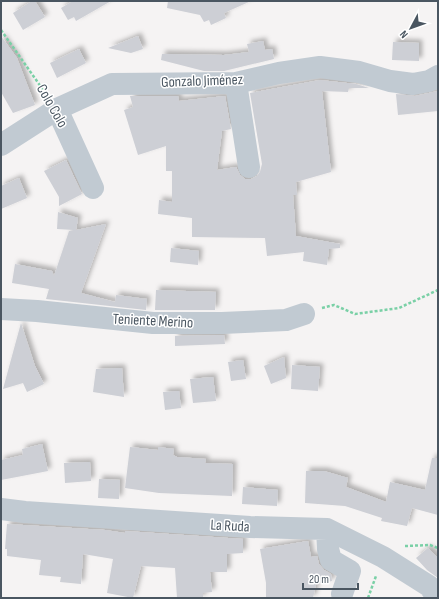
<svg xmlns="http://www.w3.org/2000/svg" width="439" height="599" viewBox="0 0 439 599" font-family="'Sofia Sans Condensed',sans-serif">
  <defs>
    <filter id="shadow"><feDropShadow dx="3.5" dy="-3.5" stdDeviation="2" flood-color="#0004"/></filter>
  </defs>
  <rect width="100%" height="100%" fill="#f5f3f3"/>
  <path fill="#cdcfd5" filter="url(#shadow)" d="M32 1H35L45 17 23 30 13 13Z
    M73 1H111L76 21 74 17 68 20 61 8Z
    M168 1H251L224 13 226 18 211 25 209 20 204 22 200 15 167 8Z
    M1 36 17 58 35 105 13 113 1 92Z
    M138 36 143 49 131 53 108 48Z
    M263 41 265 50 272 49 274 59 224 71H204L161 60 162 54 224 55 249 52 247 44Z
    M393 42 419 43V61L392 60Z
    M79 49 86 63 57 78 50 63Z
    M320 80 356 84 369 88H349L348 92 322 91 331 172 296 182 297 195H293L296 236 340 244V248L329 249 327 265 303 261 304 252 267 256 265 238 192 237V218L158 214 159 200 172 202V171H166V146L138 155 124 110 133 107 130 96H178L179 101 225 96 231 129 222 131 217 170 236 167 240 175 245 179H251L257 176 260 172 262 164 250 93Z
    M438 91V111L398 115 396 94 415 96Z
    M66 160 82 194 59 206V197L44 171Z
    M19 178 27 198 1 209V186Z
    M58 212 78 218 76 230 106 224 81 293 115 302 116 295 147 299 146 310 46 299 49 289 12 283 15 264 52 271 54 276 69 231 74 230 57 229Z
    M171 248 199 251 198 265 170 262Z
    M156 290 216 292 215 310H155Z
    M21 323 35 366 44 384 27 392 23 383 3 389Z
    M224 335 225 344 175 346V336Z
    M284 357 286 378 271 384 264 366Z
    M243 360 246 379 231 381 228 362Z
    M292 365 320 367 318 391 291 389Z
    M122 368 124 397 93 392 96 369Z
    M213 377 216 401 193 403 190 379Z
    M179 391 181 408 165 410 163 392Z
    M42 444 48 471 1 480V460L23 455 22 449Z
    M130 447 158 450V447L174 449 173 455 177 457 206 459 205 463 233 464 232 496 159 493 125 488Z
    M432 458H438V515L412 508 407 526 381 521 382 518 345 506 305 503 306 471H324L348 478 346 487 386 502 390 482 425 490Z
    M90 462 91 481 65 483 64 463Z
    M99 479 120 480 119 499 98 498Z
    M243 487 278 490 277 506 242 504Z
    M7 524 105 530 125 533V531L243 539V553L227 554V572H210L212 592 203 593V598H177L175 568 141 566 133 598 107 593 113 559 83 554 81 584 60 582 61 577 39 575 41 560 7 556V549H5Z
    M308 541 311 557 317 556 319 564 324 570 331 574 332 581 316 584 313 598 266 597V583L260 549Z
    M428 548 438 558V578L427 570 416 558Z"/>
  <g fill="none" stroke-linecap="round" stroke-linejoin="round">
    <path stroke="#7ad0a6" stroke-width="2.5" stroke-dasharray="3 2" stroke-linecap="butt" d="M1 30 46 94
      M322 308 334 305 355 314 399 308 438 290
      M405 546 430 545 438 548
      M368 598 376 576"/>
    <path stroke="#c1cad2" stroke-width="22" d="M236 83 249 167
      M57 109 93 188
      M1 145 57 109 112 84 236 83 279 73 320 67 359 72 390 81 413 84 429 81 438 76
      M1 309 37 311 153 323H222L286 320 304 314
      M1 509 25 512 250 527 327 529 383 557 429 586 438 598
      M327 529 328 549 331 560 350 571 342 594"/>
  </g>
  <g text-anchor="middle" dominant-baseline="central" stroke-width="3" stroke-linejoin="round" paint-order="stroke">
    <g font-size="15" fill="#4a5661" stroke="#fff">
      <text transform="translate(202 81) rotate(-2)">Gonzalo Jiménez</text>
      <text transform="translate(52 106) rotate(60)">Colo Colo</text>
      <text transform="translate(153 321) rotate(3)">Teniente Merino</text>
      <text transform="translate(230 526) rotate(3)">La Ruda</text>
    </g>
  </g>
  <rect width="439" height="599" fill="none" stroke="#4a5661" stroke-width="4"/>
  <g transform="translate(411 28) rotate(229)" stroke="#ffffff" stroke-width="3" paint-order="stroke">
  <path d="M0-3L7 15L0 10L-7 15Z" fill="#4a5661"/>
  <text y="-6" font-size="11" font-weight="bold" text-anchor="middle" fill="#4a5661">N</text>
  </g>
  <path d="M303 583v6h55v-6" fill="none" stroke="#4a5661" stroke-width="2"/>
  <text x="309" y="583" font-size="12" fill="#4a5661" stroke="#ffffff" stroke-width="3" paint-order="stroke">20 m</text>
</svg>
